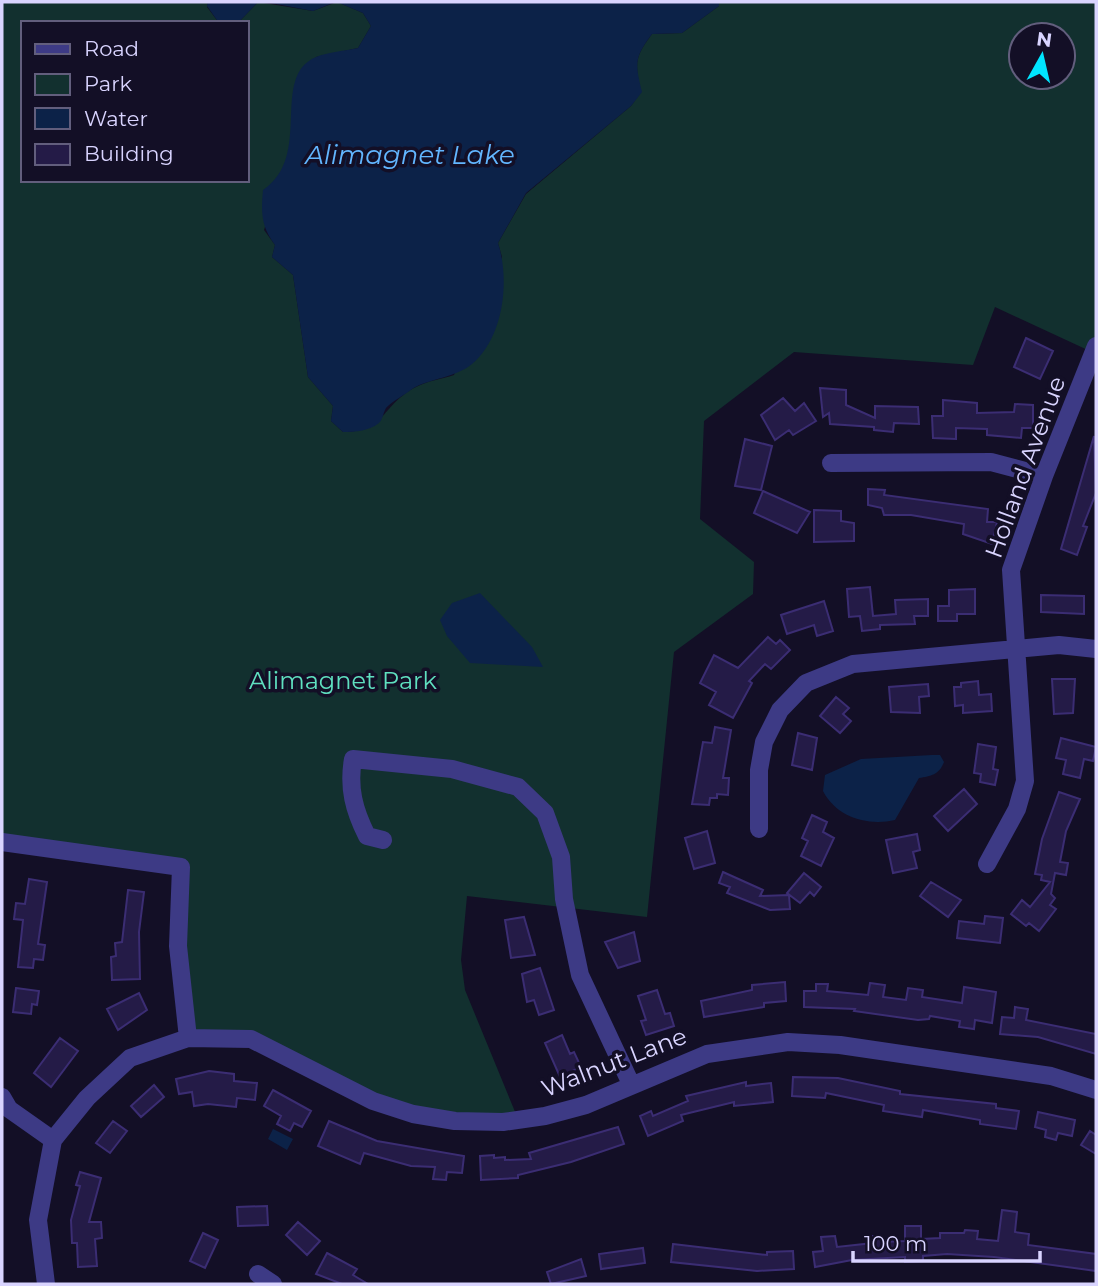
<svg xmlns="http://www.w3.org/2000/svg" width="1098" height="1286" viewBox="0 0 1098 1286" font-family="Montserrat,sans-serif">
  <rect width="100%" height="100%" fill="#130f26"/>
  <path fill="#12302f" fill-rule="evenodd" d="M2 2H208L207 7 219 23H23V180H247V23H238L258 2 313 11 337 2 363 13 371 26 358 48 316 57 292 109 291 145 264 230 275 245 272 257 293 275 308 377 333 406 331 421 343 432C386 432 382 404 416 387 427 381 442 379 454 375L502 257 498 243 526 194 631 106 641 92C635 63 634 58 652 34L682 33 719 6V2H1096V346L1092 352 995 307 973 365 794 352 704 421 700 519 754 562 753 594 674 652 647 917 467 896 461 960 465 990 518 1119 413 1114 251 1039 188 1038 181 867 2 842ZM1021 35H1063V77H1021Z"/>
  <path fill="#0c2248" d="M208 2H258L238 23H219L207 6Z
    M266 2H335L313 11Z
    M337 2H719V6L682 33 652 34C634 58 635 63 642 92L631 106 526 193 498 243C510 280 504 337 472 364 455 378 430 378 412 389 405 395 392 401 386 408 383 413 383 419 379 423 369 431 356 432 343 432L331 421 333 406 308 377 293 275 272 257 275 245C261 226 261 213 263 190 314 156 269 77 316 57 328 52 345 51 358 48L371 26 363 13Z
    M480 593 532 647 543 667 470 663 447 636 440 620 452 603Z
    M932 755H940L944 762C939 775 931 776 919 778L895 820C868 826 837 818 823 791L825 775 861 759Z
    M273 1129 293 1139 287 1150 268 1139Z"/>
  <path fill="#241b47" stroke="#3b2d73" stroke-width="2" d="M1026 338 1053 351 1040 379 1014 367Z
    M820 388 846 390V405L875 418V406L918 407 919 424 894 423 893 432 874 430V427L830 424 829 413 823 417Z
    M783 398 795 411 804 403 816 421 793 435 789 430 775 440 761 415Z
    M943 400 977 403V413L1014 412 1015 404 1033 405V428H1022L1021 438 987 435V429L956 428V439L933 438 932 416H943Z
    M1094 436 1096 493 1083 526 1087 527 1077 555 1061 549Z
    M745 439 772 446 761 490 735 486Z
    M868 489 885 490 884 495 988 509 987 522H997L992 544 963 534 964 524 911 515H884L882 508 868 505Z
    M763 491 810 512 797 533 754 513Z
    M814 510 841 511V521L854 523V541L814 542Z
    M870 587 873 616 896 614 895 600 928 599V616H914L915 624 880 625V629L862 631 860 616 849 617 847 589Z
    M975 589V614H957V621H938V606H949V590Z
    M1041 595 1084 596V614L1041 612Z
    M824 601 833 631 817 636 814 625 787 634 781 615Z
    M768 637 776 644 780 640 790 650 771 669 765 664 749 681 752 683 733 718 709 705 716 692 700 683 714 655 738 668Z
    M1052 679H1075L1073 713 1054 714Z
    M978 681 979 695 991 694 992 711 963 713V705L955 706 954 687H961V683Z
    M928 684 929 696 919 697 920 713 891 712 889 687Z
    M836 697 849 708 843 714 851 721 840 733 820 716Z
    M715 727 731 730 723 778H729L728 795 717 794V798H710L709 805 692 804 703 742 712 743Z
    M798 733 817 738 812 770 792 765Z
    M1061 738 1096 747 1093 761 1084 759 1080 778 1063 774 1066 760 1056 758Z
    M978 744 996 747 993 769 998 770 995 785 980 782 981 774 974 773Z
    M964 789 977 804 948 831 934 816Z
    M1059 792 1080 799 1066 831 1060 862 1068 863 1066 875 1055 873 1051 894 1055 898 1050 905 1056 909 1039 931 1029 923 1026 926 1011 914 1022 900 1030 907 1050 882 1041 880 1042 875 1035 874 1042 839Z
    M812 815 827 822 823 832 834 838 821 866 801 856 808 841 802 838Z
    M707 831 715 863 694 869 685 838Z
    M917 834 920 850 913 852 917 868 893 873 886 840Z
    M723 872 763 890 760 896 789 895 790 909 770 910 727 893 730 887 719 883Z
    M804 873 821 887 814 896 810 892 800 903 787 893Z
    M29 879 47 882 38 944 45 945 43 960 34 959 33 968 18 967 23 920 14 919 16 903 25 904Z
    M931 882 961 900 948 917 920 896Z
    M128 890 144 892 139 932 140 979 112 980 111 957 116 956 115 943 122 942Z
    M985 916 1003 918 1000 943 957 938 959 921 984 924Z
    M524 917 535 955 511 958 505 920Z
    M634 932 640 961 618 968 605 942Z
    M540 968 554 1010 539 1015 534 1000 527 1002 522 974Z
    M785 982 786 1001 764 1003V1007L704 1017 701 1001 752 990V985Z
    M870 983 885 985 883 997 906 1000 908 988 923 990 922 997 962 1003 964 987 996 992 992 1023 975 1020 974 1029 959 1027 960 1021 930 1016 929 1019 918 1020 854 1011 855 1009 804 1007V991H816V984H828L827 991 868 995Z
    M16 988 39 991 37 1005 32 1004 31 1014 13 1012Z
    M657 990 665 1014 670 1013 674 1026 646 1035 641 1021 646 1020 638 996Z
    M139 993 147 1010 118 1030 107 1009Z
    M1015 1007 1028 1009 1026 1020 1096 1034V1054L1038 1037 1000 1034 1002 1017 1014 1018Z
    M562 1035 570 1054 574 1052 581 1067 560 1077 545 1043Z
    M60 1038 78 1051 51 1087 34 1073Z
    M209 1071 234 1074V1081L257 1083 255 1100 237 1098 236 1107 208 1104 194 1106 192 1092 179 1094 176 1079Z
    M793 1077 838 1078 900 1091V1094L996 1104V1108L1019 1111 1016 1129 980 1124V1120L923 1110 922 1117 883 1111 884 1105 826 1093 825 1098 792 1096Z
    M746 1082V1086L771 1083 773 1102 734 1106V1102L681 1115 683 1121 648 1136 640 1116 651 1111 653 1116 688 1101 686 1096Z
    M154 1085 164 1097 141 1117 131 1106Z
    M273 1090 311 1111 302 1127 294 1123 290 1131 277 1124 281 1116 264 1106Z
    M1038 1112 1075 1120 1072 1136 1058 1133 1056 1140 1045 1137 1046 1130 1035 1127Z
    M113 1121 127 1131 110 1153 96 1143Z
    M329 1121 377 1141 464 1156 462 1173 447 1172 446 1180 433 1179 435 1167 411 1166 364 1153 360 1164 318 1146Z
    M618 1127 624 1144 571 1162 518 1175V1178L481 1180 480 1156 494 1155V1158L505 1157V1160L531 1159 529 1153Z
    M1090 1131 1096 1135V1154L1081 1145Z
    M80 1172 101 1178 89 1222H101L102 1238 95 1239 97 1266 78 1267 77 1243H72L71 1220 80 1186 76 1185Z
    M267 1206 268 1225 238 1226 237 1207Z
    M1002 1210 1017 1212 1015 1232 1029 1234 1028 1245 1096 1254V1271L994 1257 947 1254 923 1256V1261L905 1262V1257L852 1260 815 1267 813 1252 823 1251 821 1237 835 1236 837 1247 873 1243V1236H882L883 1242 905 1241V1226H921V1239L940 1238V1233H964L965 1230 978 1231 977 1239 998 1241Z
    M298 1222 320 1241 307 1255 286 1235Z
    M203 1233 218 1240 205 1268 190 1261Z
    M673 1244 767 1255V1252L793 1251 794 1269 757 1271 671 1262Z
    M643 1248 645 1263 601 1269 599 1254Z
    M327 1253 357 1269 353 1275 368 1284H342L316 1274Z
    M581 1259 586 1276 551 1284 547 1272Z"/>
  <g fill="none" stroke-linecap="round" stroke-linejoin="round">
    <path stroke="#3d3a85" stroke-width="18" d="M831 463 991 462 1044 476
      M759 829V770L764 742 780 710 806 683 853 664 1059 645 1096 649
      M383 840 367 836C354 810 348 788 353 759L452 769 518 787 545 813 561 857 564 899 580 975 631 1084
      M2 842 181 867 178 946 188 1038
      M987 864 1017 809 1025 781 1011 570 1044 476 1096 346
      M2 1097 9 1109 53 1140
      M258 1274 273 1284
      M46 1284 38 1220 53 1140 87 1098 130 1058 188 1038 251 1039 373 1101 413 1114 455 1121 503 1122 545 1116 586 1105 707 1054 788 1042 840 1045 1051 1076 1096 1090"/>
  </g>
  <g text-anchor="middle" dominant-baseline="central" stroke-width="7" stroke-linejoin="round" paint-order="stroke">
    <g font-size="24" fill="#d9d4ff" stroke="#130f26">
      <text transform="translate(1025 467) rotate(-70)">Holland Avenue</text>
      <text transform="translate(614 1062) rotate(-21)">Walnut Lane</text>
    </g>
    <g font-size="24" fill="#5fe0c0" stroke="#130f26">
      <text x="343" y="680">Alimagnet Park</text>
    </g>
    <g font-size="26" font-style="italic" fill="#62b6ff" stroke="#130f26">
      <text x="410" y="155">Alimagnet Lake</text>
    </g>
  </g>
  <rect width="1098" height="1286" fill="none" stroke="#d9d4ff" stroke-width="7"/>
  <rect x="21" y="21" width="228" height="161" fill="#130f26" stroke="#625e7d" stroke-width="2"/>
  <rect x="35" y="44" width="35" height="10" fill="#3d3a85" stroke="#625e7d" stroke-width="2"/>
  <text x="84" y="56" font-size="21" fill="#d9d4ff">Road</text>
  <rect x="35" y="74" width="35" height="21" fill="#12302f" stroke="#625e7d" stroke-width="2"/>
  <text x="84" y="91" font-size="21" fill="#d9d4ff">Park</text>
  <rect x="35" y="108" width="35" height="21" fill="#0c2248" stroke="#625e7d" stroke-width="2"/>
  <text x="84" y="126" font-size="21" fill="#d9d4ff">Water</text>
  <rect x="35" y="144" width="35" height="21" fill="#241b47" stroke="#625e7d" stroke-width="2"/>
  <text x="84" y="161" font-size="21" fill="#d9d4ff">Building</text>
  <g transform="translate(1042 56) rotate(8)"><circle r="33" fill="#130f26" stroke="#625e7d" stroke-width="2"/>
  <path d="M0-5L12 26L0 18L-12 26Z" fill="#00e5ff"/>
  <text y="-10" font-size="19" font-weight="bold" text-anchor="middle" fill="#d9d4ff">N</text>
  </g>
  <path d="M853 1251v10h187v-10" fill="none" stroke="#d9d4ff" stroke-width="3.5"/>
  <text x="864" y="1251" font-size="21" fill="#d9d4ff" stroke="#130f26" stroke-width="5" paint-order="stroke">100 m</text>
</svg>
